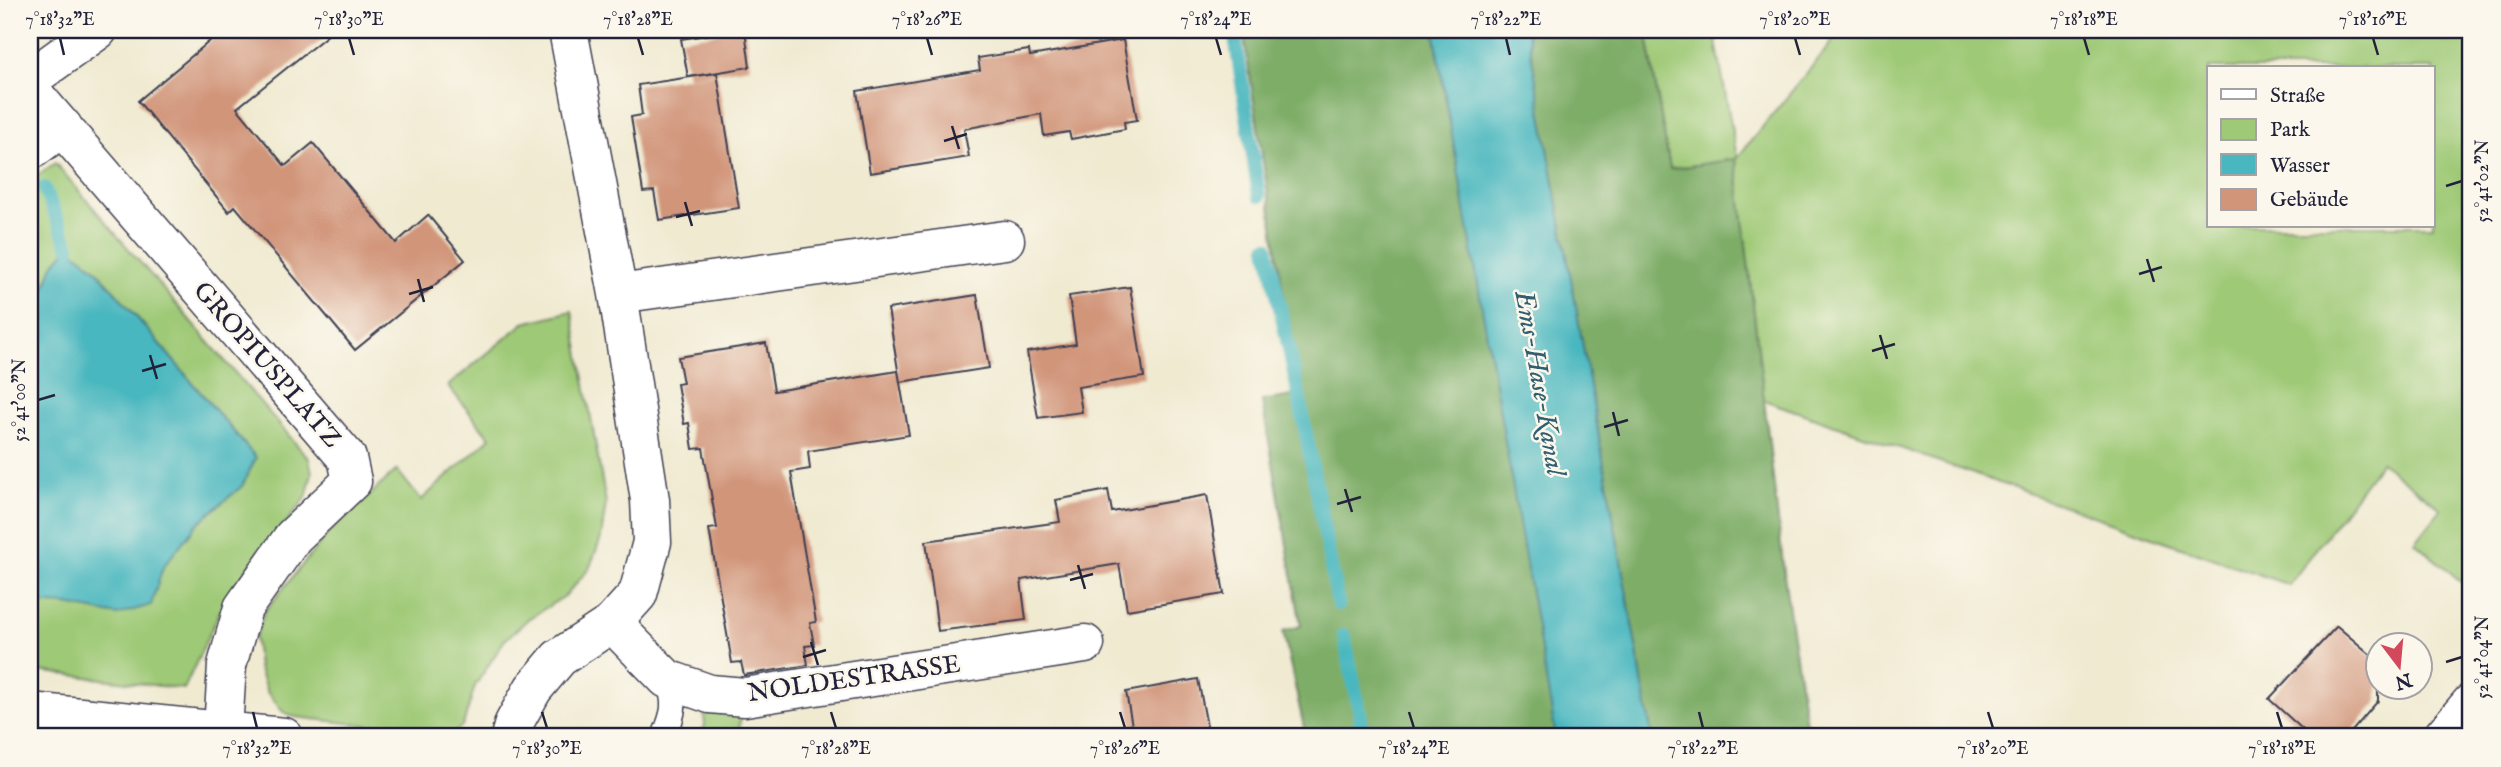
<svg xmlns="http://www.w3.org/2000/svg" width="2501" height="767" viewBox="0 0 2501 767" font-family="'IM FELL English',serif">
  <rect width="100%" height="100%" fill="#fbf7ec"/>
  <filter id="ink" filterUnits="userSpaceOnUse"><feTurbulence type="fractalNoise" baseFrequency=".0143" numOctaves="2"/><feDisplacementMap in="SourceGraphic" scale="14" xChannelSelector="R" yChannelSelector="G"/><feConvolveMatrix kernelMatrix="1 2 1 2 8 2 1 2 1" color-interpolation-filters="sRGB"/></filter>
  <filter id="wash" filterUnits="userSpaceOnUse"><feTurbulence type="fractalNoise" baseFrequency=".00686" numOctaves="4" result="noise"/><feDisplacementMap in="SourceGraphic" scale="28" xChannelSelector="R" yChannelSelector="G"/><feGaussianBlur stdDeviation="1.57" result="paint"/><feColorMatrix in="noise" values="0 0 0 0 0 0 0 0 0 0 0 0 0 0 0 0 0 1.4 0 .05"/><feComposite in="paint" operator="in"/></filter>
  <g filter="url(#wash)">
    <rect width="100%" height="100%" fill="#f0ead1"/>
    <path fill="#9ec976" stroke="#607658" stroke-width="2" fill-rule="evenodd" d="M1646 30H1714L1737 158 1842 30H2471V590L2415 542 2441 509 2381 462 2289 585 1764 400 1736 159 1670 169ZM2209 68H2433V226H2209Z
      M55 163 309 459 312 473 306 498 246 571 221 609 184 689 30 670V603L150 605 163 567 198 523 242 486 256 458 96 269 69 248 53 265 30 330V181Z
      M572 311 606 503 601 538 589 569 565 596 528 619 504 641 475 686 463 725 452 735 295 717 283 712 267 692 258 667 255 638 265 611 329 532 397 470 421 500 490 438 448 386 524 323Z
      M703 705 742 708 738 737H701L705 725Z"/>
    <path fill="#7ead67" stroke="#506851" stroke-width="2" d="M1243 30H1434L1557 737H1306L1283 631 1301 626 1262 401 1299 395Z
      M1527 30H1646L1670 169 1736 159 1786 589 1808 737H1652Z"/>
    <path fill="#48b7bf" stroke="#356c7d" stroke-width="2" d="M1434 30H1527L1652 737H1556Z
      M69 247 96 269 256 458 242 486 198 523 163 567 151 605 117 615 67 605 30 603V330L53 265Z"/>
    <g fill="none" stroke-linecap="round" stroke-linejoin="round">
      <path stroke="#48b7bf" stroke-width="14" d="M1234 30 1259 196
        M44 188 69 247
        M1267 247 1299 396 1338 604
        M1344 635 1360 714 1361 737"/>
    </g>
    <g id="blocks">
      <path fill="#d1957a" d="M223 30H334L237 108 285 166 313 143 396 243 428 215 465 260 355 350 235 206 229 212 138 101Z
        M738 30H745L750 67 688 77 681 39Z
        M1123 40 1137 120 1124 122 1125 129 1071 139 1069 132 1044 136 1041 114 964 129 969 157 870 173 857 91 980 70 978 58 1029 50 1030 56Z
        M717 73 739 208 659 220 654 191 643 192 631 117 642 115 638 85Z
        M1130 287 1144 377 1078 387 1082 412 1038 418 1027 352 1076 344 1069 296Z
        M977 295 989 368 900 382 888 309Z
        M766 343 774 391 898 371 909 435 808 451 810 469 791 472 816 622 810 623 814 645 805 646 808 665 744 675 741 662 732 663 709 529 717 528 703 448 693 449 689 423 684 424 677 384 683 383 678 357Z
        M1108 490 1112 512 1207 495 1224 594 1127 610 1119 564 1021 580 1026 620 938 631 926 541 1060 522 1056 500Z
        M2337 626 2378 661V701L2347 737H2311L2269 699Z
        M1198 679 1209 737H1134L1126 692Z"/>
    </g>
  </g>
  <g filter="url(#ink)">
    <use href="#blocks" fill-opacity="0" stroke="#414052" stroke-width="2"/>
    <g fill="none" stroke-linecap="round" stroke-linejoin="round">
      <g stroke="#414052" stroke-width="27">
        <path id="service" d="M664 737C674 713 677 703 667 679"/>
      </g>
      <g stroke="#414052" stroke-width="41">
        <path id="minor" d="M30 79 98 30
          M30 90 347 458 352 481 293 537 243 608 227 665 223 730
          M30 151 63 127
          M618 294 1005 240
          M612 623 667 679 710 694 745 697 1085 644
          M30 712 284 737
          M510 737 514 723 533 689 559 658 612 623 638 594 652 542 650 500 618 294 568 30
          M2442 737 2471 703"/>
      </g>
      <use href="#service" stroke="#fff" stroke-width="24"/>
      <use href="#minor" stroke="#fff" stroke-width="38"/>
    </g>
  </g>
  <path fill="none" stroke="#22223b" stroke-width="2.5" d="M60 38 64 55M349 38 354 55M638 38 643 55M927 38 932 55M1216 38 1221 55M1506 38 1510 55M1795 38 1800 55M2084 38 2089 55M2373 38 2378 55M952 126 959 149M944 141 967 134M2446 186 2462 181M685 202 692 226M676 217 700 211M2147 259 2154 282M2139 274 2162 267M418 279 424 302M409 294 433 287M1880 335 1887 359M1872 351 1895 344M150 355 157 379M142 371 166 364M38 400 55 395M1613 412 1619 436M1604 427 1628 420M1345 489 1352 512M1337 504 1361 497M1078 565 1085 589M1070 580 1093 574M811 642 818 665M803 657 826 650M2446 662 2462 657M253 712 257 728M542 712 547 728M831 712 836 728M1120 712 1125 728M1409 712 1414 728M1699 712 1703 728M1988 712 1993 728M2277 712 2282 728"/>
  <g text-anchor="middle" dominant-baseline="central" stroke-width="5" stroke-linejoin="round" paint-order="stroke">
    <g font-size="26" fill="#22223b" stroke="#fbf7ec">
      <text transform="translate(267 365) rotate(49)">GROPIUSPLATZ</text>
      <text transform="translate(854 679) rotate(-8)">NOLDESTRASSE</text>
    </g>
    <g font-size="28" font-style="italic" fill="#315e70" stroke="#fbf7ec">
      <text transform="translate(1539 383) rotate(80)">Ems-Hase-Kanal</text>
    </g>
  </g>
  <rect width="2501" height="767" fill="none" stroke="#fbf7ec" stroke-width="77"/>
  <rect x="2207" y="66" width="228" height="161" fill="#fbf7ec" stroke="#a4a2a5" stroke-width="2"/>
  <rect x="2221" y="89" width="35" height="10" fill="#ffffff" stroke="#a4a2a5" stroke-width="2"/>
  <text x="2270" y="102" font-size="21" fill="#22223b">Straße</text>
  <rect x="2221" y="119" width="35" height="21" fill="#9ec976" stroke="#a4a2a5" stroke-width="2"/>
  <text x="2270" y="136" font-size="21" fill="#22223b">Park</text>
  <rect x="2221" y="154" width="35" height="21" fill="#48b7bf" stroke="#a4a2a5" stroke-width="2"/>
  <text x="2270" y="172" font-size="21" fill="#22223b">Wasser</text>
  <rect x="2221" y="189" width="35" height="21" fill="#d1957a" stroke="#a4a2a5" stroke-width="2"/>
  <text x="2270" y="206" font-size="21" fill="#22223b">Gebäude</text>
  <g transform="translate(2399 666) rotate(164)"><circle r="33" fill="#fbf7ec" stroke="#a4a2a5" stroke-width="2"/>
  <path d="M0-5L12 26L0 18L-12 26Z" fill="#d1495b"/>
  <text y="-10" font-size="19" font-weight="bold" text-anchor="middle" fill="#22223b">N</text>
  </g>
  <rect x="38" y="38" width="2424" height="690" fill="none" stroke="#22223b" stroke-width="2.5"/>
  <g font-size="18" text-anchor="middle" fill="#22223b">
    <text x="60" y="25">7°18'32"E</text>
    <text x="349" y="25">7°18'30"E</text>
    <text x="638" y="25">7°18'28"E</text>
    <text x="927" y="25">7°18'26"E</text>
    <text x="1216" y="25">7°18'24"E</text>
    <text x="1506" y="25">7°18'22"E</text>
    <text x="1795" y="25">7°18'20"E</text>
    <text x="2084" y="25">7°18'18"E</text>
    <text x="2373" y="25">7°18'16"E</text>
    <text transform="translate(2482 181) rotate(-90)" y="6">52°41'02"N</text>
    <text transform="translate(19 400) rotate(-90)" y="6">52°41'00"N</text>
    <text transform="translate(2482 657) rotate(-90)" y="6">52°41'04"N</text>
    <text x="257" y="754">7°18'32"E</text>
    <text x="547" y="754">7°18'30"E</text>
    <text x="836" y="754">7°18'28"E</text>
    <text x="1125" y="754">7°18'26"E</text>
    <text x="1414" y="754">7°18'24"E</text>
    <text x="1703" y="754">7°18'22"E</text>
    <text x="1993" y="754">7°18'20"E</text>
    <text x="2282" y="754">7°18'18"E</text>
  </g>
</svg>
